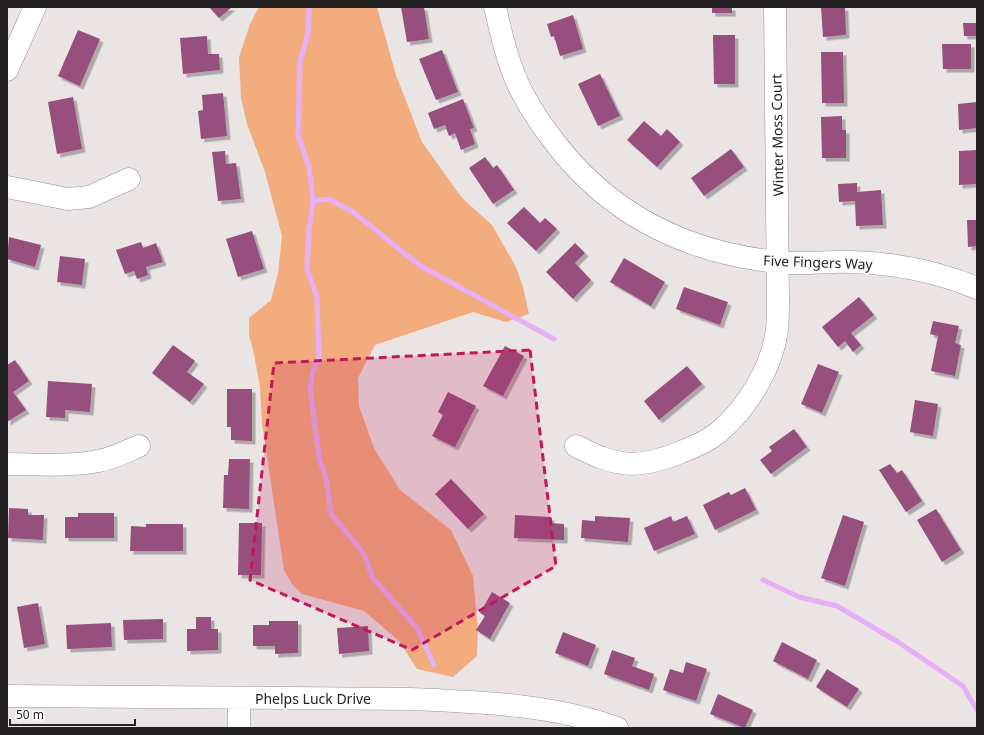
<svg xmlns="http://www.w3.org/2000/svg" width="984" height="735" viewBox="0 0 984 735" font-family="'Noto Sans',sans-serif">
  <defs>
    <filter id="shadow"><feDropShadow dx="3.5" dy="3.5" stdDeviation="0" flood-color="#0004"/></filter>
  </defs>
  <rect width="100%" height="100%" fill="#eae4e5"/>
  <path fill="#f3ac7d" d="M259 7H377L396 75 422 142 462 198 492 225 516 267 523 287 529 314 506 322 473 312 375 345 358 378 359 406 374 448 400 490 451 530 473 576 478 629 477 656 453 677 417 669 399 641 364 611 302 594 292 584 284 570 262 424 260 387 254 354 249 335V318L271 300 278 273 282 236 265 172 247 124 241 98 239 57 250 24Z"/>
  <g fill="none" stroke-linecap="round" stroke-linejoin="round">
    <path stroke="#e6aff6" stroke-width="5" d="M309 7 308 34 300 61 298 135 309 167 313 201 309 229 307 269 317 297 319 358 313 371 310 387 319 458 326 478 331 514 359 547 366 558 372 577 417 628 434 665
      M313 201 329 199 353 212 419 265 554 339
      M763 580 799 597 837 606 898 642 963 686 977 710"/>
  </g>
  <path fill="#974f7d" filter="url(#shadow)" d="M209 7H232L219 18Z
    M401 7H424L429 39 407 42Z
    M712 7H732V13H712Z
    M821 7H845L846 35 823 37Z
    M573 15 583 49 560 56 554 36 551 37 547 24Z
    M963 23H977V36H964Z
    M78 30 100 39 80 86 58 76Z
    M713 35H735V84H714Z
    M207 36 208 54H219L220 70 183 74 180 38Z
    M942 44H971V69H943Z
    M442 50 458 92 436 100 419 59Z
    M821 52H843L844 103H822Z
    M600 74 620 116 598 126 578 84Z
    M223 93 227 136 201 139 198 111 203 110 202 95Z
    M73 97 82 149 57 154 48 102Z
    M463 99 474 128 470 129 475 144 461 150 455 133 449 136 445 125 434 129 428 113Z
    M977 102V128L959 130 958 104Z
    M842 116V130H846V158H822L821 117Z
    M644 121 661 136 667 129 680 142 657 167 627 140Z
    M731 149 744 167 704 196 691 178Z
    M977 150V184L959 185V151Z
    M225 151 226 164 236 163 241 199 218 201 212 152Z
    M485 157 493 168 497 165 514 190 493 204 469 168Z
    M857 183V192L881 190 883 225 856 226 855 201 839 202 838 184Z
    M524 207 540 223 545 218 557 229 536 251 507 223Z
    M967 220H977V246L968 247Z
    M252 231 264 269 238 277 226 239Z
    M9 237 41 245 35 267 7 259Z
    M141 242 143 248 156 243 163 262 146 267 148 275 137 279 134 271 125 274 116 250Z
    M575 243 585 253 575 263 591 280 573 299 546 272Z
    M60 256 85 259 82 285 57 282Z
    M624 258 665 282 651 306 610 282Z
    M684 287 728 302 720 325 676 309Z
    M859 297 874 315 851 333 861 345 853 352 845 341 838 347 822 327Z
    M933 321 959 326 955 343 961 345 955 376 931 371 938 336 930 334Z
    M173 345 195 361 187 372 204 384 190 402 152 373Z
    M505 346 524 356 503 396 483 386Z
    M15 360 29 381 13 392 26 410 7 422V365Z
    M818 364 839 372 822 413 801 404Z
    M687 366 702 384 659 420 644 401Z
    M48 381 92 384 90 412 65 410V418L46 417Z
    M227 389H252V441L231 440V427H227Z
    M448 392 476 406 455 447 432 436 443 415 438 412Z
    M915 400 938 404 933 436 910 432Z
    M794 429 807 447 771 474 760 460 772 451 769 447Z
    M229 459H250L249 509 223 508 224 475H228Z
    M890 464 897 473 902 470 922 501 906 512 879 470Z
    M451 479 484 514 468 529 435 494Z
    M745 488 756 510 715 530 703 505 729 492 731 495Z
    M9 508 28 509V515H44L43 540 8 538Z
    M936 509 961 550 942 562 917 520Z
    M78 513H114V538H65V517H78Z
    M515 515 551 517V523L564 524V540L514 538Z
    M843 515 864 522 845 586 821 578Z
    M595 516 630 518 628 542 581 538 582 520 595 521Z
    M671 516 673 522 687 516 695 534 654 551 644 528Z
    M239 523H262L261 575H238Z
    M146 524H183V551H130L131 526 146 527Z
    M492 592 510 603 490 639 476 630 485 616 480 613Z
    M38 603 45 644 24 648 17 607Z
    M196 617H211V629H218V650L187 651V629H196Z
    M163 619V639L124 640 123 620Z
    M269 621H298V653L275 654V646H253V625H269Z
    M111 623 112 647 67 649 66 625Z
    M368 626 369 651 339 654 337 628Z
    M563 632 596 645 588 666 555 653Z
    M782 642 817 660 808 679 773 661Z
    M612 650 635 658 632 666 654 674 649 690 604 674Z
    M686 662 707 669 696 701 663 690 670 669 683 673Z
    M827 669 859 689 847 707 816 687Z
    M718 694 753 710 745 728 710 714Z"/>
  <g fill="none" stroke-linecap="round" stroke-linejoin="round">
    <g stroke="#989394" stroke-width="23">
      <path id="minor" d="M495 7C501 33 507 60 518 84 526 102 538 120 550 136 606 213 683 252 777 262 801 265 826 261 851 262 893 263 938 272 977 288
        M7 70 35 7
        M7 187 68 199 89 197 129 179
        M576 446C591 453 605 461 622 463 642 466 662 460 681 452 694 447 708 441 719 432 747 408 772 368 777 330 778 320 778 310 778 300L775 7
        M7 464C37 464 68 467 98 461 112 459 125 452 139 446
        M7 696 411 699C478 702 553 704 617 728
        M239 728V698"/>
    </g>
    <use href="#minor" stroke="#fff" stroke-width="22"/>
  </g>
  <path fill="#c2185b" fill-opacity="0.2" stroke="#c2185b" stroke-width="3" stroke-dasharray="8 5" stroke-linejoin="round" d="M530 350 556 566 412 650 250 580 274 363Z"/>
  <g text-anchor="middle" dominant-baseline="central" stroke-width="4" stroke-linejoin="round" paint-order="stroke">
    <g font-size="14" fill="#242222" stroke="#fff">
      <text transform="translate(777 135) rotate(-91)">Winter Moss Court</text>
      <text transform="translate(818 262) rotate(2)">Five Fingers Way</text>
      <text x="313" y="698">Phelps Luck Drive</text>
    </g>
  </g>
  <rect width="984" height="735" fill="none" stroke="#242222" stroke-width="16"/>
  <path d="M10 719v6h125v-6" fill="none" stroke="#242222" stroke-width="2"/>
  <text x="16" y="719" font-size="12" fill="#242222" stroke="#ffffff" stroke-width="3" paint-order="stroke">50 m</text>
</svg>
